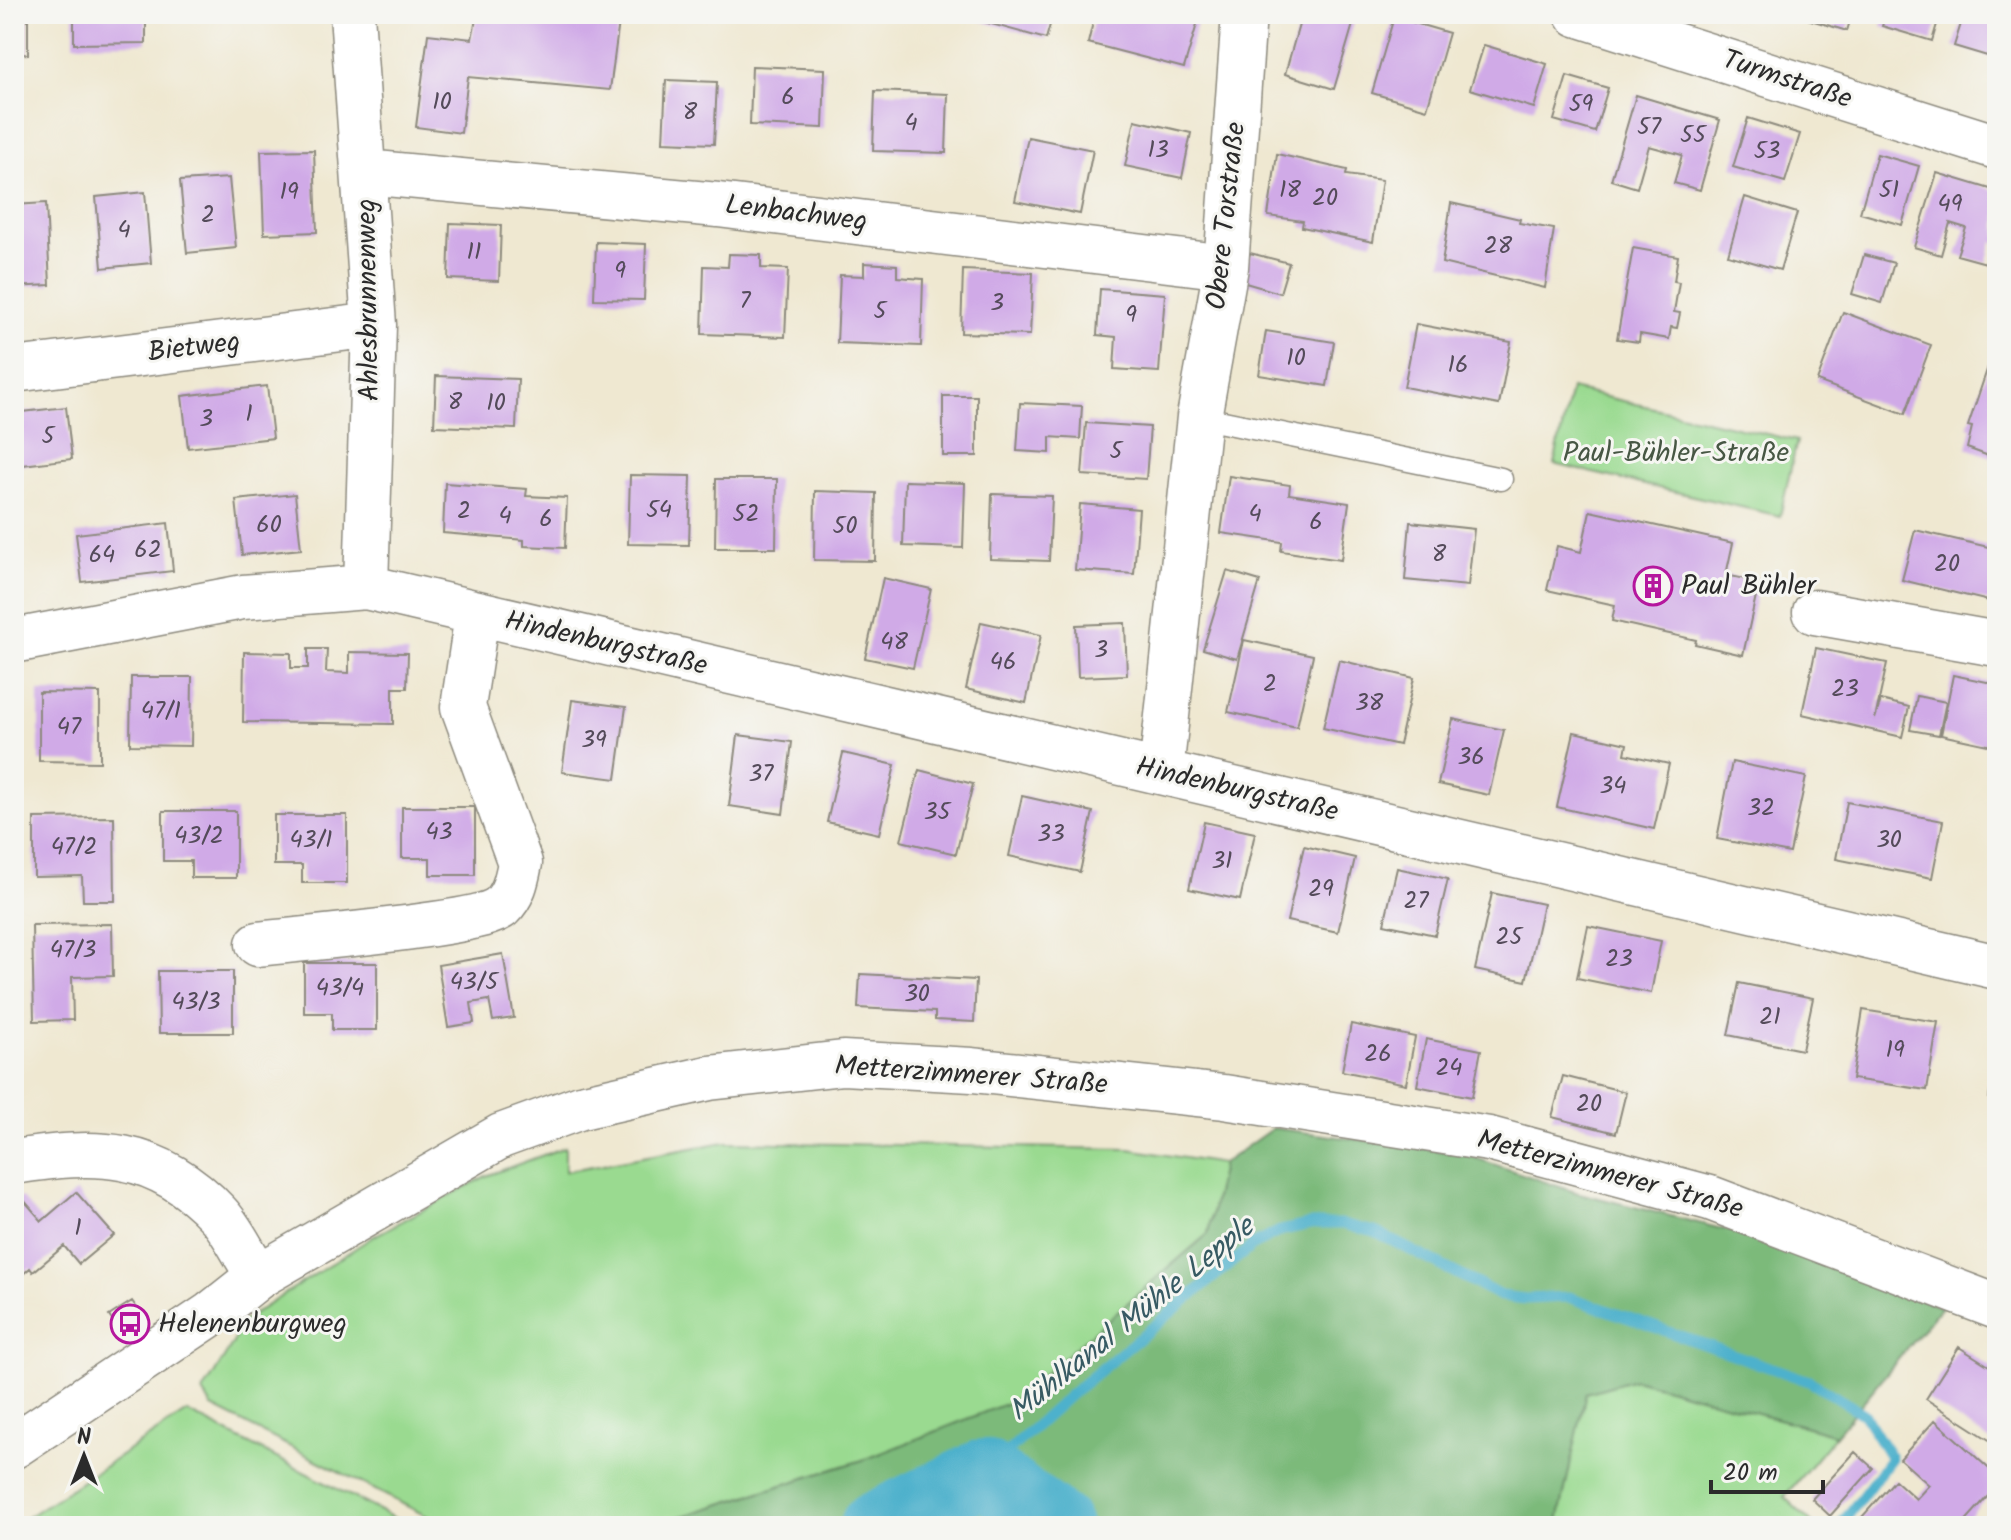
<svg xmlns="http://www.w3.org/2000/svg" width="2011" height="1540" viewBox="0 0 2011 1540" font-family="Kalam,sans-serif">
  <rect width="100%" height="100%" fill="#f6f6f2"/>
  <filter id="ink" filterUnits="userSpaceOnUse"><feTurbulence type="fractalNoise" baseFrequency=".0125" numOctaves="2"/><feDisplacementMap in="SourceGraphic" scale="16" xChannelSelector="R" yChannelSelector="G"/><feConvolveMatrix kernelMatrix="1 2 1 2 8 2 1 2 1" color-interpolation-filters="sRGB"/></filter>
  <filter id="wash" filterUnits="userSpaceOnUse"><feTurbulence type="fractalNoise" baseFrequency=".006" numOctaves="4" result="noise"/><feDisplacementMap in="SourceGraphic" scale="32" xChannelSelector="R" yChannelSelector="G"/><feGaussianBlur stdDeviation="1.8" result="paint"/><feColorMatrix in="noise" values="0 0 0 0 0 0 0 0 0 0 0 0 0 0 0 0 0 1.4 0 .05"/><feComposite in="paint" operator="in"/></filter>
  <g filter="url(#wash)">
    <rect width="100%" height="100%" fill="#efe8d1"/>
    <path fill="#9ada90" stroke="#62825e" stroke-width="2" d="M1571 389 1797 441 1780 516 1554 464Z
      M725 1142 1129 1149 1222 1164 1208 1234 1013 1401 869 1458 651 1526H446L212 1407 203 1392 233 1343 240 1323 374 1236 486 1176 565 1147V1171Z
      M1635 1379 1836 1435 1784 1497 1815 1526H1557L1585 1393Z
      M187 1412 384 1513 409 1526H14Z"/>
    <path fill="#7bba7a" stroke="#537252" stroke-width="2" d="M1273 1128 1464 1154 1575 1192 1766 1240 1941 1307 1836 1435 1635 1379 1586 1393 1557 1526H651L869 1458 1013 1401 1208 1234 1222 1164Z"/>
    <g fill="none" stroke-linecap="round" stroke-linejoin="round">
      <path stroke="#4db1cc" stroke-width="11" d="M984 1473 1071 1394 1253 1245 1280 1231 1311 1224H1342L1375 1232 1501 1296 1526 1299 1569 1297 1809 1381 1864 1414 1891 1458 1840 1526"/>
      <path stroke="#4db1cc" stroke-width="68" d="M874 1526 984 1473 1058 1526"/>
    </g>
    <g id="blocks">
      <path fill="#d0aae7" d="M14 14H28V54L14 55Z
        M74 14H146V43L74 44Z
        M477 14H620L610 90 468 77 461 133 416 127 428 34 472 39Z
        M955 14H1053L1046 39Z
        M1095 14H1200L1184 68 1088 43Z
        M1302 14H1356L1334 89 1285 74Z
        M1791 14H1852L1847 31Z
        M1886 14H1940L1932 41 1882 26Z
        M1964 14H1997V59L1954 46Z
        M1394 17 1449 33 1427 109 1372 93Z
        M1484 45 1547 64 1534 108 1470 89Z
        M752 66 825 69 823 128 750 125Z
        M1567 76 1608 88 1595 132 1554 120Z
        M666 80 717 82 714 144 663 142Z
        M875 91 948 94 946 153 873 151Z
        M1636 95 1720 120 1700 190 1674 183 1682 155 1649 146 1637 188 1611 180Z
        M1748 118 1800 134 1785 182 1733 167Z
        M1135 120 1191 133 1182 178 1125 166Z
        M1028 137 1093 150 1080 214 1015 201Z
        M314 150 317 232 264 234 261 151Z
        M1277 154 1347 170 1346 175 1382 180 1373 242 1302 227 1303 221 1268 216Z
        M1877 154 1919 166 1902 225 1860 213Z
        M1937 173 1997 191V243L1992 242 1986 263 1957 255 1966 228 1950 223 1941 255 1914 247Z
        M229 178 236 248 187 253 180 181Z
        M145 192 151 263 102 268 96 197Z
        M1745 197 1797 213 1780 270 1728 255Z
        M46 203 50 285 14 287V205Z
        M1451 203 1520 219 1519 223 1554 229 1545 288 1442 263Z
        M450 223 501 225 499 281 448 279Z
        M596 242 646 244 644 300 594 299Z
        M1633 248 1678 256 1674 281 1679 282 1674 312 1680 313 1677 328 1671 327 1669 339 1640 334 1639 342 1617 339Z
        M1250 253 1289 263 1280 293 1242 282Z
        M729 254 761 255V268L788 269 785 337 702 334 704 266 728 267Z
        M1864 255 1894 263 1882 303 1852 294Z
        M864 263 897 265V277L923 279 921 346 837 343 840 275 864 276Z
        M963 270 1033 273 1030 335 961 333Z
        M1100 289 1165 294 1159 372 1114 369 1116 337 1097 335Z
        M1843 312 1931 345 1905 414 1817 381Z
        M1416 324 1511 342 1499 405 1404 387Z
        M1266 331 1334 342 1327 386 1259 375Z
        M1991 358 1997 360V459L1967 448 1972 427 1968 426Z
        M436 376 518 379 516 429 434 426Z
        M267 386 273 438 188 448 182 396Z
        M943 396H977V456H943Z
        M1020 403 1082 406 1080 439 1050 437V453L1017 451Z
        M66 407 72 459 14 466V413Z
        M1086 423 1150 427 1146 479 1082 475Z
        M630 475 691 476 689 545 628 544Z
        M1229 476 1290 485 1289 494 1349 503 1341 560 1281 551 1282 542 1221 533Z
        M716 479H777L776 548H715Z
        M905 481 965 483 963 548 903 546Z
        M445 483 527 489 526 496 567 498 565 548 524 546V540L443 533Z
        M815 491 876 493 875 561 814 560Z
        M295 494 301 549 242 555 236 500Z
        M992 494 1052 496 1049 561 990 559Z
        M1080 504 1139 509 1134 574 1075 570Z
        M1590 511 1733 543 1726 575 1759 582 1743 655 1695 644 1696 640 1612 621 1615 605 1547 590 1557 546 1581 552Z
        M1410 522 1474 529 1468 586 1405 580Z
        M168 523 173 571 82 582 76 534Z
        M1915 530 1997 549V603L1902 580Z
        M1227 571 1260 581 1237 659 1203 649Z
        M883 578 931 589 913 668 865 658Z
        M981 622 1041 635 1026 703 966 689Z
        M1125 623 1127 675 1078 677 1076 625Z
        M1244 640 1313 655 1297 727 1228 712Z
        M1816 648 1887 663 1875 719 1881 700 1909 707 1902 737 1802 714Z
        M308 649H327L326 672 349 673V652L408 653 407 688H393V724L243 722 244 652 291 653V668H308Z
        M1339 660 1414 678 1399 745 1323 728Z
        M1953 675 1997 684V747L1941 735Z
        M131 677H192L191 746 130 745Z
        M39 692 100 693V762L39 761Z
        M1917 696 1946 702 1939 735 1910 730Z
        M572 700 626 707 616 779 562 772Z
        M1453 719 1504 730 1489 795 1438 784Z
        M1574 732 1627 744 1625 754 1669 764 1654 829 1557 807Z
        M738 735 792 742 783 814 729 806Z
        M843 753 895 765 879 834 827 822Z
        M1732 762 1806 777 1790 853 1717 839Z
        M919 770 973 784 956 854 901 841Z
        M1022 796 1093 812 1080 872 1009 856Z
        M1847 802 1943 821 1932 878 1836 859Z
        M402 807H475V875H430V858H402Z
        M163 811H236V878H191V861H163Z
        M274 815H347V883H302V865H274Z
        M114 817 115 901H83L82 876 34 877V818Z
        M1204 822 1255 833 1240 900 1189 889Z
        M1304 846 1355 858 1338 932 1287 921Z
        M1397 868 1448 879 1435 935 1384 924Z
        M1492 893 1543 904 1526 981 1475 970Z
        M112 924 113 976 72 977 73 1020 34 1021 32 925Z
        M1588 926 1661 941 1651 993 1577 978Z
        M503 954 514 1018 493 1021 489 1000 471 1003 474 1023 448 1027 438 965Z
        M304 963H377V1030H332V1013H304Z
        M158 971H233V1033H159Z
        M860 974 976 980 974 1022 935 1020V1012L858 1008Z
        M1739 983 1813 998 1802 1050 1728 1035Z
        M1863 1010 1938 1022 1927 1090 1852 1079Z
        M1351 1024 1415 1037 1406 1084 1342 1071Z
        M1426 1039 1481 1050 1472 1097 1417 1086Z
        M1995 1058H1997V1099L1989 1098Z
        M1563 1076 1626 1092 1616 1133 1552 1117Z
        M76 1192 114 1235 79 1264 64 1246 33 1272 30 1268 14 1282V1203L21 1197 42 1221Z
        M1995 1192H1997V1235L1989 1234Z
        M132 1301 139 1311 116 1326 109 1316Z
        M1959 1347 1997 1371V1445L1926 1399Z
        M1935 1420 1997 1476V1486L1961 1526H1854L1895 1480 1916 1499 1929 1485 1900 1459Z
        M1855 1452 1873 1468 1830 1516 1812 1499Z"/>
    </g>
  </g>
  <g filter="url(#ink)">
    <use href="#blocks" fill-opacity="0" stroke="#8d8a7e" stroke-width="2"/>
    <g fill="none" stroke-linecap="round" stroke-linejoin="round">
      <g stroke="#8d8a7e" stroke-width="25">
        <path id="lane" d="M1199 417 1501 479"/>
      </g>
      <g stroke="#8d8a7e" stroke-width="47">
        <path id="street" d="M352 14 374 325 366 587
          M1577 14 1997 147
          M365 172 718 205 1226 267
          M14 370 374 325
          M1815 612 1997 644
          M14 641 243 597 366 587 1997 967
          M1161 772 1199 417 1226 267 1244 14
          M258 944C298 939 479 925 501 907 514 895 517 878 520 863L463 707 477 615
          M14 1162C97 1149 156 1148 218 1214 234 1231 244 1256 259 1276"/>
      </g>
      <g stroke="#8d8a7e" stroke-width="47">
        <path id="secondary" d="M14 1446 211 1314 259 1276 501 1136 581 1107 709 1078 843 1063 972 1070 1224 1097 1489 1139 1710 1198 1997 1307"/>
      </g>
      <use href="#lane" stroke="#fff" stroke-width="22"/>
      <use href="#street" stroke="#fff" stroke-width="44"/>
      <use href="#secondary" stroke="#fff" stroke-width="44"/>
    </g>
  </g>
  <defs>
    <g id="building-ring" transform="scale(2)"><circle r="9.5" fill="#f6f6f2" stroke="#b5179e" stroke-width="1.5"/><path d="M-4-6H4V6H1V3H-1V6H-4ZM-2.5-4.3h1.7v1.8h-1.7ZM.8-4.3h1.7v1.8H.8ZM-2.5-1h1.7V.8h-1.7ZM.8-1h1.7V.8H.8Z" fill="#b5179e"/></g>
    <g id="bus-ring" transform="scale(2)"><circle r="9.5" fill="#f6f6f2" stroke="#b5179e" stroke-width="1.5"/><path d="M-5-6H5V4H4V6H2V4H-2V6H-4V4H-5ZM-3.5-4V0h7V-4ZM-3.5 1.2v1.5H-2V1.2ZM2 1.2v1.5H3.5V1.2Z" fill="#b5179e"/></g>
  </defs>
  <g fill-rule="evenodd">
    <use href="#building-ring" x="1653" y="586"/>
    <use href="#bus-ring" x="130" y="1324"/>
  </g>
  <g text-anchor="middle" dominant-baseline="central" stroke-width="6" stroke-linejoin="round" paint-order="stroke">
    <g font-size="24" fill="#544b5a">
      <text x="788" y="97">6</text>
      <text x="442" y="102">10</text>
      <text x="1581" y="104">59</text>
      <text x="690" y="112">8</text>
      <text x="911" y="123">4</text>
      <text x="1649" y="127">57</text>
      <text x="1693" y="135">55</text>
      <text x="1158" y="150">13</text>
      <text x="1767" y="151">53</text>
      <text x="1290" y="190">18</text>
      <text x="1889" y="190">51</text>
      <text x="289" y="192">19</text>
      <text x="1325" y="198">20</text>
      <text x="1950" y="204">49</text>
      <text x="208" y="215">2</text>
      <text x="124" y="230">4</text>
      <text x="1498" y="246">28</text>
      <text x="474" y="252">11</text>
      <text x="620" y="271">9</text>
      <text x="745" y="301">7</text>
      <text x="997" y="303">3</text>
      <text x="880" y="311">5</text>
      <text x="1131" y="315">9</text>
      <text x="1296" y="358">10</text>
      <text x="1458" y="365">16</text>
      <text x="455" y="402">8</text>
      <text x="496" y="403">10</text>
      <text x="249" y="414">1</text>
      <text x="206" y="419">3</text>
      <text x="48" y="436">5</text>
      <text x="1116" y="451">5</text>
      <text x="659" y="510">54</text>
      <text x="464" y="511">2</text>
      <text x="746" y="514">52</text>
      <text x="1255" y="514">4</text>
      <text x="505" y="516">4</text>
      <text x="546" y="519">6</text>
      <text x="1316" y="522">6</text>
      <text x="269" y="525">60</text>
      <text x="845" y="526">50</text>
      <text x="148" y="550">62</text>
      <text x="1439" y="554">8</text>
      <text x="102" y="555">64</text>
      <text x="1947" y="564">20</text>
      <text x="894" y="642">48</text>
      <text x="1101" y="650">3</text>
      <text x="1003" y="662">46</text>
      <text x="1270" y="684">2</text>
      <text x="1845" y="689">23</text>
      <text x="1369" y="703">38</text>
      <text x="161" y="711">47/1</text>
      <text x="69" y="727">47</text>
      <text x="594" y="740">39</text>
      <text x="1471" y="757">36</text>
      <text x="761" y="774">37</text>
      <text x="1613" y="786">34</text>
      <text x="1761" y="808">32</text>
      <text x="937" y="812">35</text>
      <text x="439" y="832">43</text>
      <text x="1051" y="834">33</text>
      <text x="199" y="836">43/2</text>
      <text x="311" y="840">43/1</text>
      <text x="1889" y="840">30</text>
      <text x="74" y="847">47/2</text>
      <text x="1222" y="861">31</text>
      <text x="1321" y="889">29</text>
      <text x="1416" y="901">27</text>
      <text x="1509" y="937">25</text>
      <text x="73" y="950">47/3</text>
      <text x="1619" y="959">23</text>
      <text x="474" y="982">43/5</text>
      <text x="340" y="988">43/4</text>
      <text x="917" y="994">30</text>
      <text x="196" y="1002">43/3</text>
      <text x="1770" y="1017">21</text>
      <text x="1895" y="1050">19</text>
      <text x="1378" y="1054">26</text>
      <text x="1449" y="1068">24</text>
      <text x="1589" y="1104">20</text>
      <text x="78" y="1228">1</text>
    </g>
    <g font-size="28" fill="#2b2b2b" stroke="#f6f6f2">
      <text transform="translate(1787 80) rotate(18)">Turmstraße</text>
      <text transform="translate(796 214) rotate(7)">Lenbachweg</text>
      <text transform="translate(1227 216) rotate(-84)">Obere Torstraße</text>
      <text transform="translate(369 300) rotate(-91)">Ahlesbrunnenweg</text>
      <text transform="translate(194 348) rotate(-7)">Bietweg</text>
      <text transform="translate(606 644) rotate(13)">Hindenburgstraße</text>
      <text transform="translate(1237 790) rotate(13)">Hindenburgstraße</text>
      <text transform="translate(971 1076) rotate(4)">Metterzimmerer Straße</text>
      <text transform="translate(1610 1175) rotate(15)">Metterzimmerer Straße</text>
    </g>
    <g font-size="28" fill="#475744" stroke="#f6f6f2">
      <text x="1676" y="453">Paul-Bühler-Straße</text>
    </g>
    <g font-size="28" fill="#2b2b2b" stroke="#f6f6f2" text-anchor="start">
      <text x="1681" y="586">Paul Bühler</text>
      <text x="158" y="1324">Helenenburgweg</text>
    </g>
    <g font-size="30" font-style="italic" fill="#375a63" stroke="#f6f6f2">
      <text transform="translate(1132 1320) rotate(-39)">Mühlkanal Mühle Lepple</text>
    </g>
  </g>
  <rect width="2011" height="1540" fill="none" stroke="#f6f6f2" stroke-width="48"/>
  <g transform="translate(84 1456)" stroke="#f6f6f2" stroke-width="6" paint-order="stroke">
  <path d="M0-6L14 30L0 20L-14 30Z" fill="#2b2b2b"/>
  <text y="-12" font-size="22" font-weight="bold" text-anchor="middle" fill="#2b2b2b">N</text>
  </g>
  <path d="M1711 1480v12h112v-12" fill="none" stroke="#2b2b2b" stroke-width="4"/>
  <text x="1723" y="1480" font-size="24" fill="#2b2b2b" stroke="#f6f6f2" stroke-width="6" paint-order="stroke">20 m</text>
</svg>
